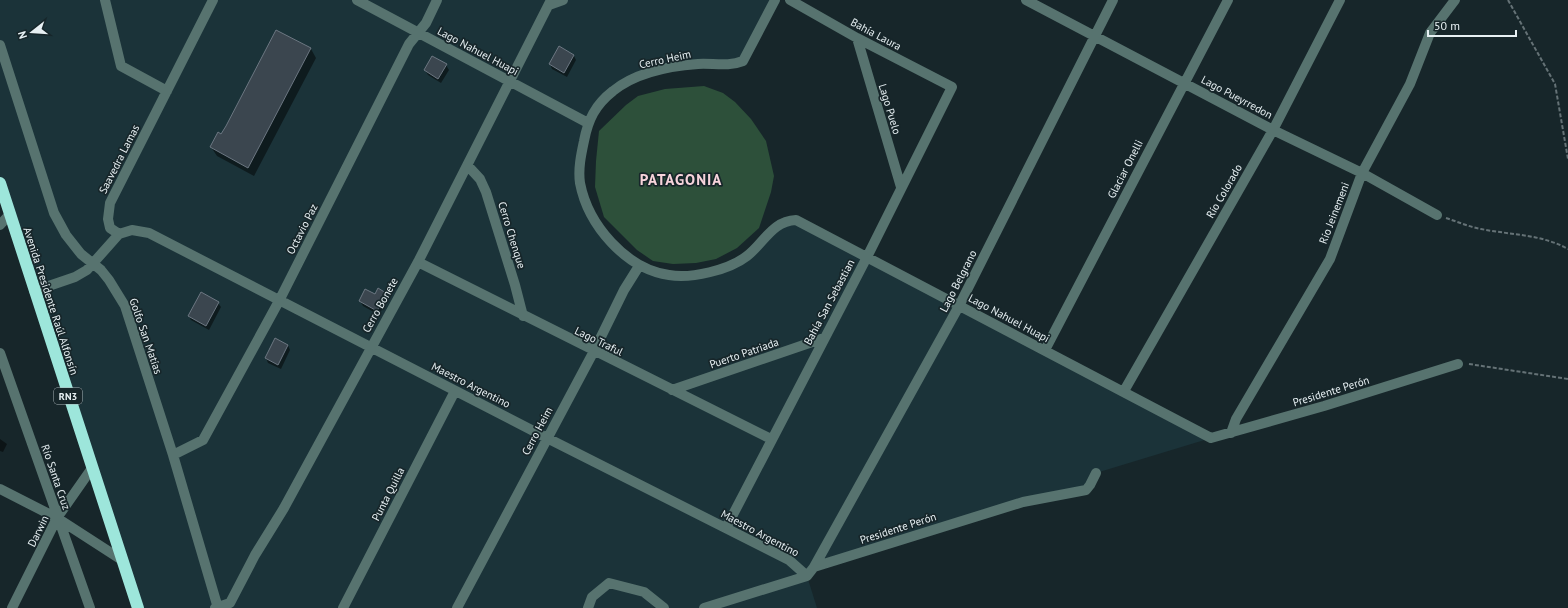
<svg xmlns="http://www.w3.org/2000/svg" width="1568" height="608" viewBox="0 0 1568 608" font-family="'PT Sans',sans-serif">
  <rect width="100%" height="100%" fill="#17262a"/>
  <path fill="#1b3339" d="M0 0H775L743 61 699 64 632 79 598 104 580 161 586 204 614 246 669 276 725 268 787 220 1211 438 1096 473 1090 485 1023 502 823 565 807 576 817 608H138L0 183Z"/>
  <path fill="#2d503a" d="M704 86 723 93 735 102 751 119 766 141 774 176 771 192 759 228 737 248 716 259 696 263 673 264 653 261 637 250 604 217 595 187 596 161 599 131 626 105 638 96 665 89Z"/>
  <path fill="#0007" d="M276 31 311 49 316 58 254 176 217 156 211 147 222 135Z
    M559 47 574 56 576 60 567 77 552 69 550 64Z
    M446 65 449 70 441 83 428 75 425 70Z
    M385 294 388 298 379 315 363 306 360 301Z
    M218 303 221 307 209 330 191 320 189 316Z
    M288 345 290 350 281 369 268 363 266 358Z
    M0 439 7 444 3 452 0 451Z"/>
  <path fill="#3b464f" stroke="#6c7782" d="M276 30 311 48 248 168 210 147 218 132 221 134 226 126Z
    M559 46 574 55 564 73 549 64Z
    M432 56 447 64 438 79 424 70Z
    M378 288 386 293 377 311 359 301 365 289 375 294Z
    M201 292 219 302 206 326 188 316Z
    M275 338 288 345 278 365 265 358Z"/>
  <g fill="none" stroke-linecap="round" stroke-linejoin="round">
    <path stroke="#657276" stroke-width="2" stroke-dasharray="4 2" stroke-linecap="butt" d="M1508 0 1555 84 1568 159
      M1446 218C1458 222 1470 227 1481 229 1511 235 1541 234 1568 249
      M1469 364 1568 379"/>
    <path stroke="#57736f" stroke-width="10" d="M105 0 121 66 167 91
      M357 0 588 123
      M775 0 743 61C728 67 713 63 698 64 670 66 635 73 613 91 595 105 588 120 584 141 581 155 578 169 580 183 588 225 626 269 669 275 691 279 729 270 747 256 764 243 772 221 796 220L1211 438 1324 406 1458 364
      M1026 0 1273 130 1362 173 1437 215
      M549 5 563 0
      M857 38 901 187
      M0 45 54 213 66 235 81 254 101 270 109 280 125 306 173 455 218 608
      M468 166 480 179 486 192 515 285 523 316
      M0 225 10 214
      M119 234 132 230 149 233 547 438 789 560 807 576
      M119 234 110 228 108 219 110 203 213 0
      M418 262 771 439
      M34 291 75 277 87 270 119 234
      M1045 350 1228 0
      M0 353 90 608
      M672 390 824 338
      M1124 391 1273 130 1340 0
      M1231 433 1236 419 1330 259 1362 173 1410 84 1430 33 1455 0
      M173 455 203 440 279 301 409 44 426 23 437 0
      M0 489 57 518 122 560
      M726 528 867 257 952 87 857 38 790 0
      M814 567 959 306 1113 0
      M12 608 57 518 92 468
      M215 608 230 603 255 555 284 508 418 262 551 0
      M343 608 455 391
      M457 608 594 351 624 290 639 266
      M588 608 592 597 609 583 644 592 664 608
      M704 608 807 576 814 567 1023 502 1086 490 1090 485 1096 473"/>
    <path stroke="#9de6db" stroke-width="12" d="M0 183 138 608"/>
  </g>
  <g text-anchor="middle" dominant-baseline="central" stroke-width="3.5" stroke-linejoin="round" paint-order="stroke">
    <rect fill="#17262a" stroke="#a9b3b7" stroke-width="1" x="54" y="388" width="28" height="16" rx="3"/>
    <g font-size="10" font-weight="bold" fill="#e7f0f3">
      <text x="68" y="396">RN3</text>
    </g>
    <g font-size="11" fill="#e7f0f3" stroke="#17262a">
      <text transform="translate(876 34) rotate(28)">Bahía Laura</text>
      <text transform="translate(478 51) rotate(28)">Lago Nahuel Huapi</text>
      <text transform="translate(665 59) rotate(-12)">Cerro Heim</text>
      <text transform="translate(1237 97) rotate(28)">Lago Pueyrredon</text>
      <text transform="translate(890 109) rotate(73)">Lago Puelo</text>
      <text transform="translate(119 159) rotate(-63)">Saavedra Lamas</text>
      <text transform="translate(1125 169) rotate(-63)">Glaciar Onelli</text>
      <text transform="translate(1224 191) rotate(-60)">Río Colorado</text>
      <text transform="translate(1334 213) rotate(-69)">Río Jeinemeni</text>
      <text transform="translate(302 229) rotate(-63)">Octavio Paz</text>
      <text transform="translate(512 235) rotate(73)">Cerro Chenque</text>
      <text transform="translate(958 281) rotate(-63)">Lago Belgrano</text>
      <text transform="translate(51 301) rotate(72)">Avenida Presidente Raúl Alfonsín</text>
      <text transform="translate(829 302) rotate(-62)">Bahía San Sebastian</text>
      <text transform="translate(380 305) rotate(-61)">Cerro Bonete</text>
      <text transform="translate(1009 318) rotate(28)">Lago Nahuel Huapi</text>
      <text transform="translate(146 336) rotate(71)">Golfo San Matías</text>
      <text transform="translate(599 341) rotate(26)">Lago Traful</text>
      <text transform="translate(744 353) rotate(-19)">Puerto Patriada</text>
      <text transform="translate(471 385) rotate(27)">Maestro Argentino</text>
      <text transform="translate(1331 391) rotate(-17)">Presidente Perón</text>
      <text transform="translate(537 431) rotate(-62)">Cerro Heim</text>
      <text transform="translate(56 477) rotate(71)">Río Santa Cruz</text>
      <text transform="translate(388 494) rotate(-63)">Punta Quilla</text>
      <text transform="translate(898 528) rotate(-18)">Presidente Perón</text>
      <text transform="translate(38 531) rotate(-64)">Darwin</text>
      <text transform="translate(760 533) rotate(28)">Maestro Argentino</text>
    </g>
    <g font-size="15" font-weight="bold" letter-spacing="1" fill="#f7d4db" stroke="#17262a">
      <text x="681" y="179">PATAGONIA</text>
    </g>
  </g>
  <g transform="translate(32 32) rotate(253)" stroke="#17262a" stroke-width="3" paint-order="stroke">
  <path d="M0-3L7 15L0 10L-7 15Z" fill="#e7f0f3"/>
  <text y="-6" font-size="11" font-weight="bold" text-anchor="middle" fill="#e7f0f3">N</text>
  </g>
  <path d="M1428 30v6h88v-6" fill="none" stroke="#e7f0f3" stroke-width="2"/>
  <text x="1434" y="30" font-size="12" fill="#e7f0f3" stroke="#17262a" stroke-width="3" paint-order="stroke">50 m</text>
</svg>
